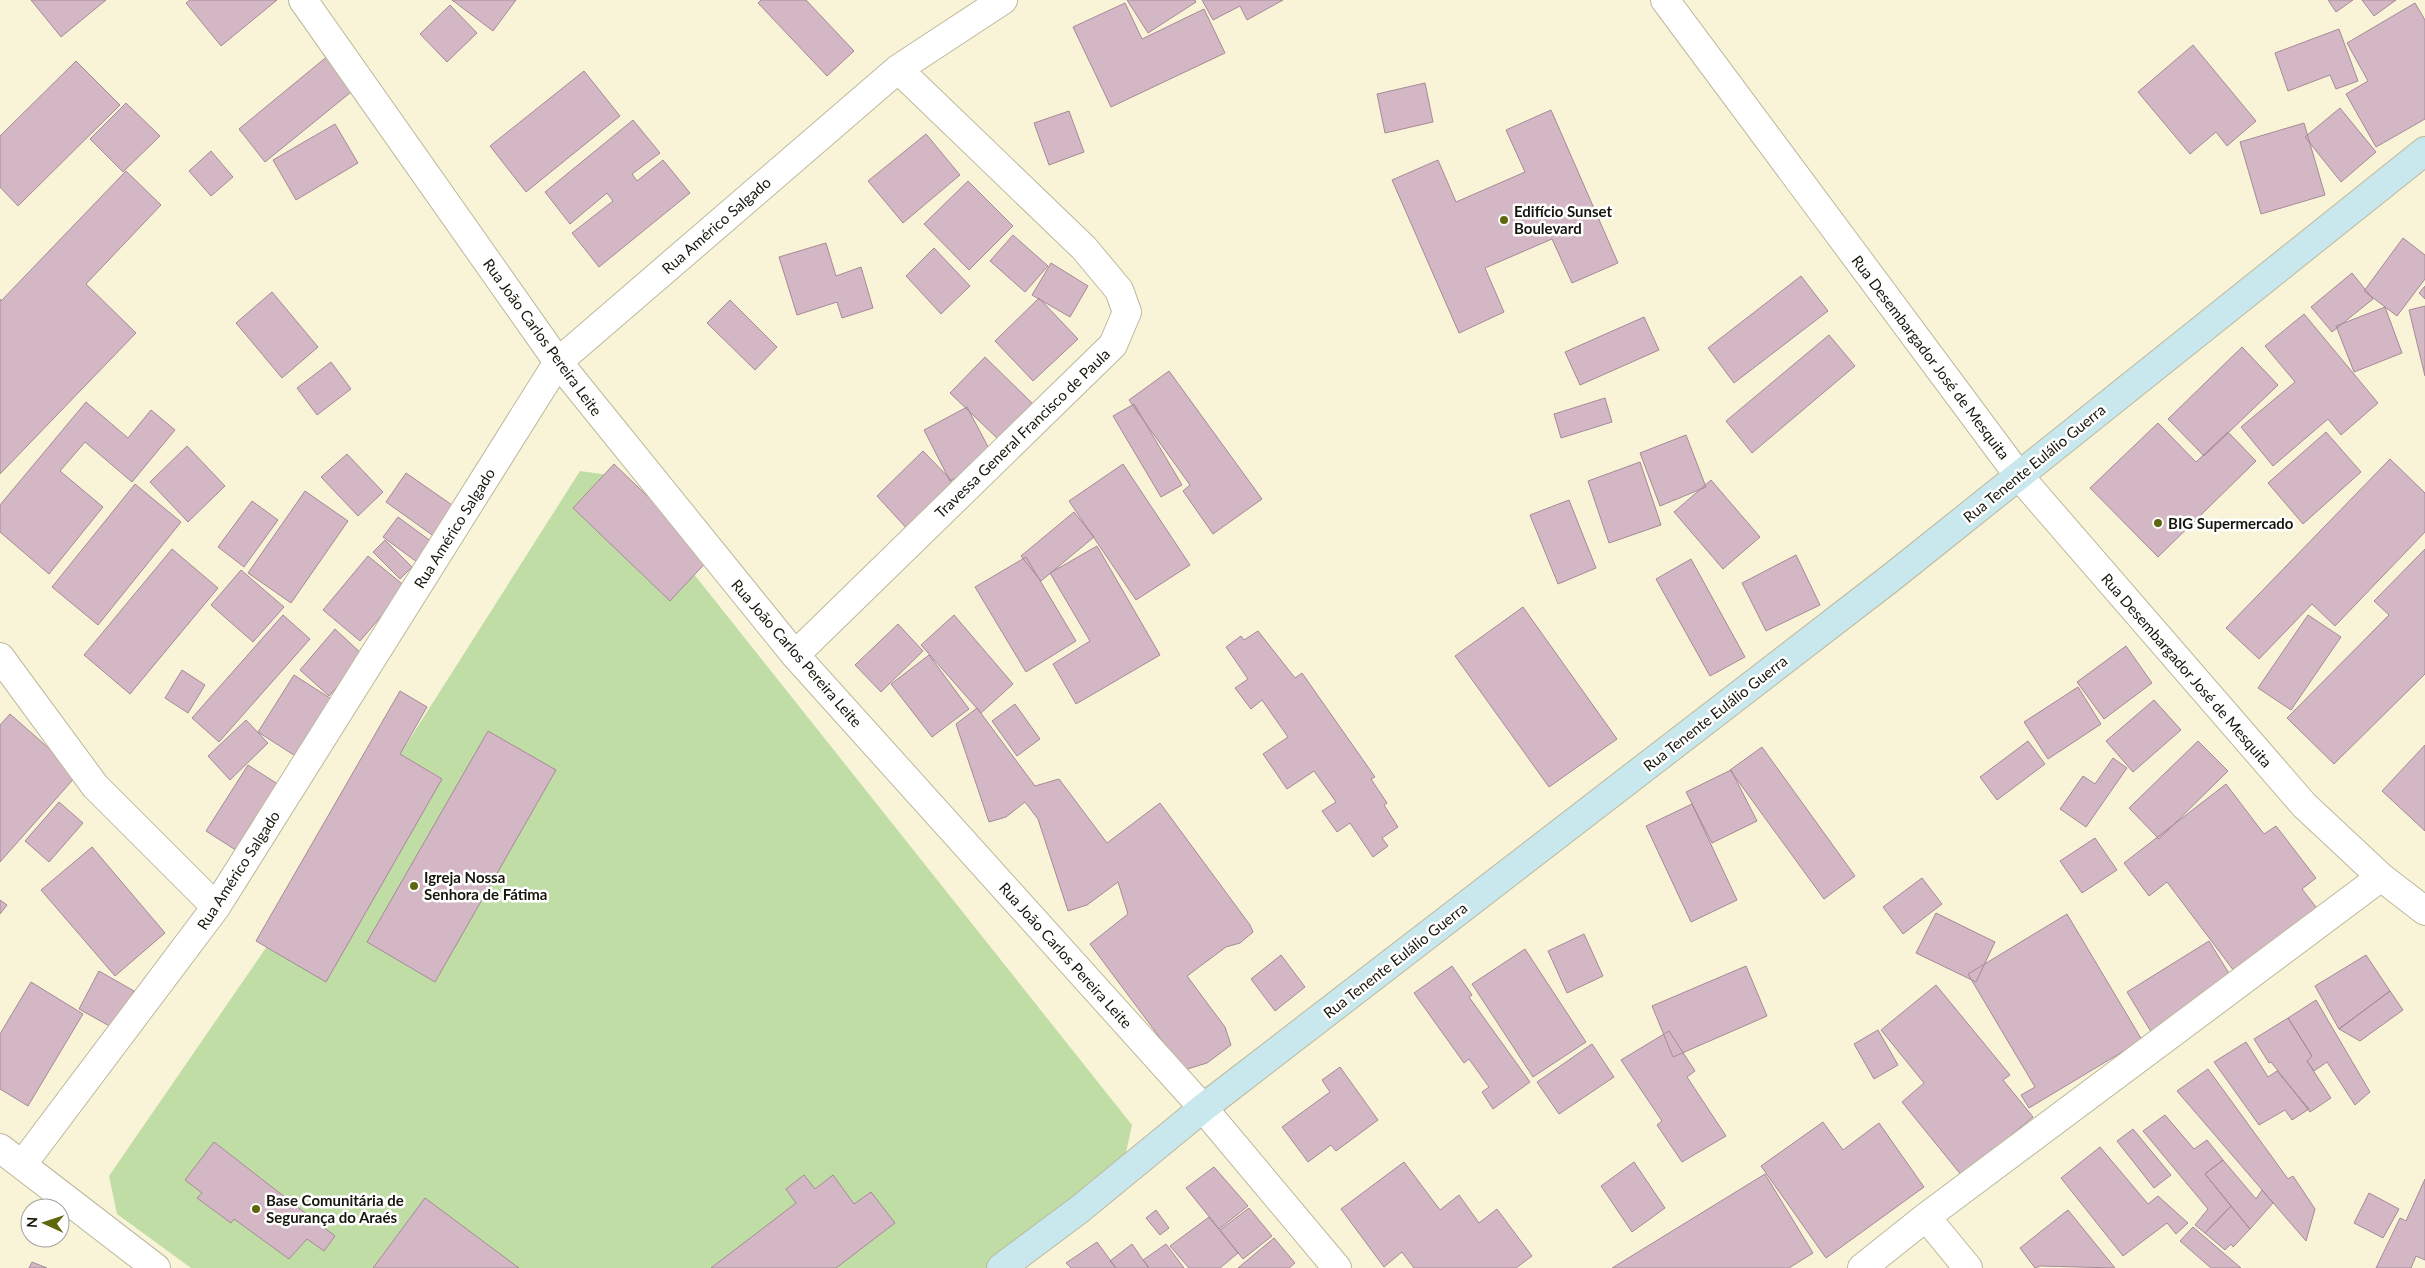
<svg xmlns="http://www.w3.org/2000/svg" width="2425" height="1268" viewBox="0 0 2425 1268" font-family="Lato,sans-serif">
  <rect width="100%" height="100%" fill="#f9f4d7"/>
  <path fill="#c1dda6" d="M580 471 616 476 1132 1125 1122 1171 998 1268H191L117 1214 109 1176 411 737Z"/>
  <path fill="#d4b7c5" stroke="#a58a97" d="M31 0H106L61 37Z
    M190 0H277L221 46 186 3Z
    M452 0H516L493 31Z
    M761 0H806L854 51 827 76 758 3Z
    M1127 0H1195L1196 2 1148 33Z
    M1202 0H1283L1247 20 1240 6 1213 20Z
    M2328 0H2353L2336 12Z
    M2362 0H2396L2374 16Z
    M1125 3 1142 39 1204 9 1225 53 1111 107 1073 27Z
    M2415 3 2425 20V119L2376 147 2346 94 2368 81 2347 43Z
    M450 5 477 33 447 62 420 34Z
    M2339 29 2358 81 2336 89 2330 75 2288 91 2275 53Z
    M2193 45 2256 121 2227 146 2216 132 2190 154 2138 92Z
    M335 50 361 84 265 162 239 129Z
    M76 61 120 105 18 206 0 187V136Z
    M584 71 620 116 526 192 490 146Z
    M1425 83 1433 122 1385 133 1377 94Z
    M126 103 160 136 123 172 90 139Z
    M2340 108 2376 152 2341 182 2305 137Z
    M1551 110 1618 263 1572 283 1552 239 1485 268 1504 312 1459 333 1392 180 1438 160 1456 202 1525 172 1506 130Z
    M1069 111 1084 152 1049 165 1034 123Z
    M633 120 660 153 632 174 637 181 663 160 690 193 599 267 572 233 613 201 607 193 570 224 545 192Z
    M2304 123 2325 195 2261 214 2240 142Z
    M335 124 358 163 296 200 273 160Z
    M926 134 960 175 903 223 868 181Z
    M211 151 233 177 211 196 189 171Z
    M126 171 161 205 86 284 136 333 0 474V299L1 301Z
    M968 181 1013 226 969 270 924 224Z
    M1013 235 1048 266 1025 292 990 261Z
    M2403 238 2425 255V279L2397 316 2364 291Z
    M826 243 836 276 861 267 873 308 842 318 837 302 797 315 779 257Z
    M934 248 970 286 941 314 906 276Z
    M1051 263 1088 286 1070 317 1032 295Z
    M2352 273 2373 299 2332 332 2311 307Z
    M1801 276 1828 311 1734 383 1708 348Z
    M2425 286V299L2419 293Z
    M272 292 318 347 282 378 236 323Z
    M1039 298 1078 339 1033 381 995 341Z
    M730 300 777 347 755 370 707 323Z
    M2425 306V376L2409 310Z
    M2385 307 2402 353 2354 372 2336 326Z
    M2304 314 2378 403 2341 435 2328 419 2273 466 2241 427 2295 382 2265 346Z
    M1644 317 1659 350 1580 385 1565 352Z
    M1829 335 1855 366 1752 453 1726 421Z
    M2242 347 2278 385 2204 456 2168 419Z
    M985 357 1033 404 999 440 950 393Z
    M331 362 351 389 317 415 297 388Z
    M1169 371 1262 499 1213 534 1183 491 1190 485 1129 400Z
    M1605 398 1612 422 1561 438 1554 414Z
    M86 402 128 438 151 410 175 430 132 482 85 442 60 471 103 507 49 574 0 532V505Z
    M1134 404 1182 485 1161 497 1113 416Z
    M967 407 994 458 950 481 924 430Z
    M2158 423 2196 462 2228 432 2256 461 2158 557 2090 488Z
    M2326 432 2361 472 2303 524 2268 483Z
    M1686 435 1706 487 1660 506 1640 453Z
    M187 446 225 486 188 522 150 482Z
    M923 451 957 486 910 532 877 496Z
    M347 454 383 492 358 516 321 477Z
    M2390 459 2425 493V532L2335 626 2312 604 2259 659 2226 628Z
    M1640 462 1661 525 1609 543 1588 481Z
    M614 464 711 557 670 601 573 508Z
    M1123 464 1190 565 1136 600 1069 501Z
    M406 473 455 507 435 537 386 502Z
    M1711 480 1760 537 1723 569 1674 512Z
    M135 484 181 522 98 625 52 587Z
    M305 491 348 521 291 603 248 573Z
    M1569 500 1596 568 1558 584 1530 515Z
    M252 501 278 520 244 567 218 547Z
    M1074 512 1094 537 1041 581 1021 556Z
    M398 517 436 545 421 565 383 537Z
    M385 540 412 567 400 579 373 552Z
    M1097 546 1160 655 1076 704 1053 664 1090 641 1050 573Z
    M172 549 218 588 130 694 84 655Z
    M2425 549V674L2334 764 2287 718 2389 615 2374 601Z
    M1796 555 1820 605 1766 631 1742 583Z
    M368 556 406 587 360 641 323 610Z
    M1026 557 1076 641 1026 672 975 587Z
    M1691 559 1745 657 1710 676 1656 579Z
    M241 570 284 607 253 642 211 605Z
    M1523 607 1617 739 1549 787 1455 656Z
    M283 615 310 639 219 742 192 718Z
    M954 615 1013 684 981 713 921 645Z
    M2308 615 2341 637 2291 710 2258 688Z
    M898 624 923 651 881 692 855 665Z
    M335 629 364 656 329 696 300 670Z
    M1258 631 1295 678 1302 673 1375 777 1371 779 1387 803 1384 805 1398 827 1382 838 1388 846 1373 857 1350 823 1337 832 1322 811 1336 802 1314 771 1287 789 1263 754 1288 737 1262 700 1251 709 1235 688 1248 679 1226 647 1241 636 1244 640Z
    M2126 646 2152 683 2104 719 2077 682Z
    M929 655 969 709 932 737 891 684Z
    M182 670 205 685 188 713 165 698Z
    M294 675 336 702 300 759 258 732Z
    M2078 687 2101 724 2048 759 2024 722Z
    M400 691 427 707 400 754 442 779 326 982 256 941Z
    M2154 700 2181 730 2133 772 2106 741Z
    M1015 704 1040 739 1017 756 992 721Z
    M977 708 1035 786 1059 779 1107 843 1160 803 1250 925 1253 932 1240 943 1226 947 1187 976 1225 1027 1231 1045 1207 1063 1184 1070 1090 944 1128 914 1118 882 1087 905 1068 911 1038 819 1025 802 1006 817 989 822 956 724Z
    M10 714 78 774 0 862V725Z
    M246 720 268 743 230 780 208 756Z
    M488 731 556 770 435 982 367 942Z
    M2028 741 2045 764 1997 800 1980 777Z
    M2198 741 2228 771 2159 839 2129 808Z
    M2425 745V831L2382 791Z
    M1762 747 1855 876 1824 899 1730 770Z
    M2113 758 2127 768 2086 827 2060 809 2083 776 2095 784Z
    M248 765 287 790 245 856 206 831Z
    M1731 770 1757 821 1712 843 1686 792Z
    M2226 784 2264 834 2276 826 2316 878 2302 889 2319 911 2237 975 2167 882 2149 896 2124 863Z
    M59 802 83 823 49 862 25 841Z
    M1692 804 1737 900 1691 922 1646 826Z
    M2095 838 2117 870 2082 893 2060 861Z
    M92 847 165 933 115 976 41 890Z
    M1922 878 1942 904 1903 934 1883 907Z
    M0 900 7 905 0 914Z
    M1936 913 1995 942 1976 982 1916 953Z
    M2067 914 2142 1040 2029 1108 2021 1095 2035 1087 1968 974Z
    M1584 934 1603 976 1567 993 1548 951Z
    M2209 941 2235 983 2153 1035 2127 992Z
    M1525 949 1586 1042 1533 1077 1472 984Z
    M1281 955 1305 987 1275 1011 1251 979Z
    M2366 955 2390 991 2339 1029 2315 986Z
    M1452 966 1472 995 1469 997 1530 1082 1493 1109 1482 1092 1489 1087 1469 1059 1464 1063 1414 993Z
    M1746 966 1767 1016 1673 1057 1652 1006Z
    M99 971 134 991 113 1028 79 1009Z
    M31 982 83 1014 28 1106 0 1089V1034Z
    M1936 985 2010 1075 2003 1080 2033 1117 1962 1176 1902 1102 1924 1083 1881 1030Z
    M2390 991 2403 1010 2360 1041 2339 1029Z
    M2316 1000 2370 1092 2355 1105 2327 1062 2314 1071 2307 1061 2312 1056 2288 1018Z
    M2288 1018 2312 1056 2307 1061 2331 1098 2310 1112 2271 1062 2269 1063 2254 1039Z
    M1878 1030 1898 1065 1874 1079 1854 1044Z
    M1669 1031 1695 1071 1687 1077 1726 1136 1682 1162 1657 1125 1662 1121 1621 1060Z
    M2246 1042 2268 1077 2277 1071 2309 1109 2292 1120 2285 1110 2259 1125 2214 1062Z
    M1592 1044 1614 1077 1559 1114 1537 1082Z
    M1340 1067 1378 1120 1336 1151 1331 1145 1308 1162 1282 1127 1330 1092 1322 1080Z
    M2208 1069 2288 1179 2293 1176 2315 1209 2306 1241 2177 1091Z
    M2165 1115 2194 1149 2207 1140 2223 1160 2205 1174 2231 1206 2205 1233 2195 1225 2208 1209 2143 1131Z
    M1823 1122 1843 1150 1879 1123 1924 1187 1826 1258 1761 1166Z
    M2133 1129 2171 1175 2154 1188 2117 1141Z
    M214 1142 335 1236 324 1251 307 1239 289 1259 234 1219 231 1223 197 1198 202 1193 185 1180Z
    M2100 1147 2148 1204 2158 1196 2188 1223 2176 1234 2167 1223 2123 1256 2061 1178Z
    M2223 1160 2256 1199 2262 1190 2273 1203 2250 1229 2205 1174Z
    M1404 1162 1440 1210 1459 1195 1479 1223 1497 1209 1532 1256 1516 1268H1414L1402 1252 1384 1267 1341 1209Z
    M1634 1162 1665 1208 1632 1232 1601 1186Z
    M1214 1167 1248 1206 1219 1229 1186 1188Z
    M1765 1174 1813 1253 1789 1268H1612Z
    M804 1175 815 1189 833 1175 854 1204 871 1192 895 1223 836 1268H711L796 1203 786 1189Z
    M2425 1179V1260L2416 1256 2411 1268H2376L2400 1218 2406 1221Z
    M2369 1193 2399 1209 2383 1238 2354 1223Z
    M425 1198 519 1268H373Z
    M2231 1206 2250 1229 2233 1247 2231 1244 2225 1250 2205 1233Z
    M1249 1208 1272 1236 1243 1259 1220 1230Z
    M1156 1210 1169 1228 1160 1235 1146 1218Z
    M2068 1210 2115 1268 2040 1266 2035 1268 2020 1248Z
    M1209 1217 1238 1253 1220 1268H1189L1170 1246Z
    M2193 1227 2241 1268H2211L2180 1241Z
    M1274 1238 1295 1263 1289 1268H1238Z
    M1097 1242 1116 1268H1071L1066 1263Z
    M1132 1244 1143 1260 1149 1268H1116L1110 1261Z
    M1166 1244 1184 1268H1149L1143 1260Z
    M32 1262 47 1268H29Z"/>
  <g fill="none" stroke-linecap="round" stroke-linejoin="round">
    <g stroke="#bdb89d" stroke-width="30">
      <path id="street" d="M303 0 558 362 795 655 1203 1108 1337 1268
        M1665 0 2019 476 2304 805 2381 877 2425 911
        M795 655 1113 345 1127 312 1119 290 1084 248 898 69
        M0 657 95 786 216 907
        M0 1148 156 1268
        M22 1165 216 907 558 362 898 69 1003 0
        M1926 1217 1968 1268
        M1862 1268 1926 1217 2381 877"/>
    </g>
    <g stroke="#bdb89d" stroke-width="30">
      <path id="secondary" d="M1001 1268 1080 1209 1203 1108 1892 577 2425 151"/>
    </g>
    <use href="#street" stroke="#fff" stroke-width="28"/>
    <use href="#secondary" stroke="#c8e8ee" stroke-width="28"/>
  </g>
  <g fill="#5d680c" stroke="#fff" stroke-width="2">
    <circle cx="1504" cy="220" r="5"/>
    <circle cx="2158" cy="523" r="5"/>
    <circle cx="414" cy="886" r="5"/>
    <circle cx="256" cy="1209" r="5"/>
  </g>
  <g text-anchor="middle" dominant-baseline="central" stroke-width="5" stroke-linejoin="round" paint-order="stroke">
    <g font-size="15" font-weight="bold" fill="#17160c" stroke="#fff" text-anchor="start">
      <text x="1514" y="211">Edifício Sunset<tspan x="1514" dy="17">Boulevard</tspan></text>
      <text x="2168" y="523">BIG Supermercado</text>
      <text x="424" y="877">Igreja Nossa<tspan x="424" dy="17">Senhora de Fátima</tspan></text>
      <text x="266" y="1200">Base Comunitária de<tspan x="266" dy="17">Segurança do Araés</tspan></text>
    </g>
    <g font-size="15" fill="#17160c" stroke="#fff">
      <text transform="translate(716 225) rotate(-41)">Rua Américo Salgado</text>
      <text transform="translate(543 337) rotate(54)">Rua João Carlos Pereira Leite</text>
      <text transform="translate(1931 357) rotate(53)">Rua Desembargador José de Mesquita</text>
      <text transform="translate(1022 433) rotate(-44)">Travessa General Francisco de Paula</text>
      <text transform="translate(2034 463) rotate(-39)">Rua Tenente Eulálio Guerra</text>
      <text transform="translate(454 528) rotate(-58)">Rua Américo Salgado</text>
      <text transform="translate(797 653) rotate(49)">Rua João Carlos Pereira Leite</text>
      <text transform="translate(2187 670) rotate(49)">Rua Desembargador José de Mesquita</text>
      <text transform="translate(1715 713) rotate(-38)">Rua Tenente Eulálio Guerra</text>
      <text transform="translate(238 870) rotate(-57)">Rua Américo Salgado</text>
      <text transform="translate(1066 955) rotate(48)">Rua João Carlos Pereira Leite</text>
      <text transform="translate(1395 960) rotate(-38)">Rua Tenente Eulálio Guerra</text>
    </g>
  </g>
  <g transform="translate(45 1223) rotate(273)"><circle r="24" fill="#ffffff" stroke="#a2a29e"/>
  <path d="M0-4L9 19L0 12L-9 19Z" fill="#5d680c"/>
  <text y="-8" font-size="14" font-weight="bold" text-anchor="middle" fill="#17160c">N</text>
  </g>
</svg>
